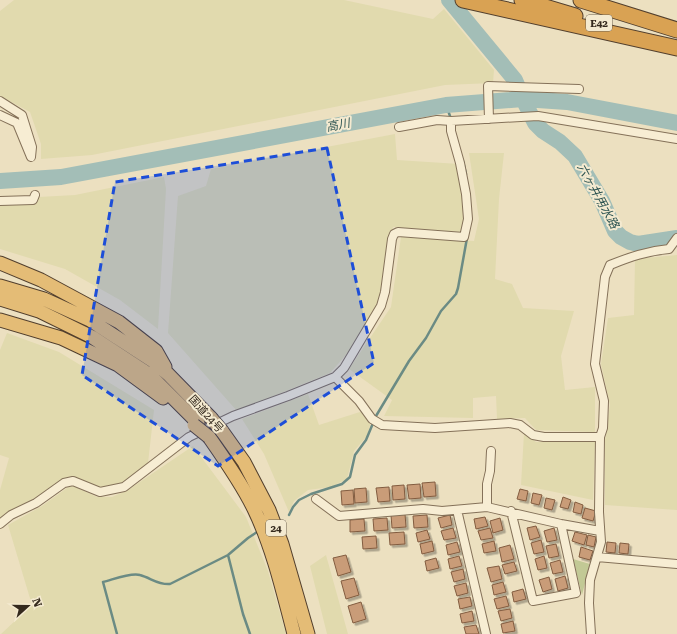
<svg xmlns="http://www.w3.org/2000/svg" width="677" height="634" viewBox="0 0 677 634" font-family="'Roboto Serif','Noto Sans JP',serif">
  <defs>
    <filter id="shadow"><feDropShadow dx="2.5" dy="2.5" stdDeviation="0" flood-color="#0004"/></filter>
  </defs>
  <rect width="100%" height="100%" fill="#ece0c0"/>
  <path fill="#e1daae" d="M14 0H344L433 19 444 9 494 70 493 83 445 85 92 155 41 159V144L30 112 0 96V11Z
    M395 134 397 160 459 164 466 217 461 232 393 227 385 281 380 304 352 348 330 373 237 411 168 333 178 196 206 186 211 169Z
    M469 153H504L499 199 495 279 512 284 523 308 574 311 561 356 565 390 595 387V432L536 430 525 418 497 419 496 396 473 398V418L384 416 392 400 349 369 391 307 401 237 474 241 479 219Z
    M164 177 166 189 158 329 120 300 65 269 0 249V201L2 199 75 195Z
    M677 255V510L605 505V439L610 405 601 364 608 318 634 315 635 259Z
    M7 333 59 352 154 410 148 463 122 483 103 488 68 477 0 520V490L9 458 0 455V350Z
    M308 394 319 425 363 411 371 422 367 436 354 451 347 479 331 487 308 490 294 501 289 512 264 454 242 419Z
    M524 433 536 442H595L593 500 521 485Z
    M193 446 246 517 268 571 286 634H1L32 605 8 525 42 506 71 485 97 497H112L128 490Z
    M326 555 348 634H327L310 566Z"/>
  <path fill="#c2c995" d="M573 559 590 564 582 595Z"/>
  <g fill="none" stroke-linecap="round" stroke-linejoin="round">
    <path stroke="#6b8b84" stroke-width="2.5" d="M446 105 450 116
      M463 161 466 174
      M289 515 293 507 299 500 311 494 342 484 350 477 355 455 366 440 376 416 409 361 426 338 441 311 456 294 458 288 467 238
      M228 555 243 614 250 634
      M117 634 103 582C112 580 131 572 140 575 151 578 158 585 170 584L228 555 248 538 257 532"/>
    <path stroke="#a3beb7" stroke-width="16" d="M449 0 515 80 523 99 535 123 543 131 560 142 575 156 602 201 615 231 621 237 630 242 638 244 677 238
      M0 181 61 177 446 105 523 99 567 102 677 123"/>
  </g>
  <path fill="#c99c78" stroke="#825c40" filter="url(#shadow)" d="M435 482 436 496 424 497 422 483Z
    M420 484 421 498 409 499 407 485Z
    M404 485 405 499 393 500 392 486Z
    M389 487 390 501 378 502 376 488Z
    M366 488 367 502 355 503 354 489Z
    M520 489 528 491 526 501 517 499Z
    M353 490 354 504 342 505 341 491Z
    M533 493 542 495 539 505 531 503Z
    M563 497 571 500 568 509 560 507Z
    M546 498 555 500 552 510 544 508Z
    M575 502 583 505 581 514 573 512Z
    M585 508 596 511 593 521 582 518Z
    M405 514 406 527 392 528 391 515Z
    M427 515 428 527 414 528 413 516Z
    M450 515 452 525 441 528 438 518Z
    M485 517 488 526 476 529 474 519Z
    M387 518 388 530 374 531 373 519Z
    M500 518 503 530 493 533 490 521Z
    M364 519 365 531 350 532V520Z
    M536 526 540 537 530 540 527 528Z
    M453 528 456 538 444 540 441 531Z
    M490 528 493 538 481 540 478 531Z
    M554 528 557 540 547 542 544 531Z
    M427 530 430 539 418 542 416 533Z
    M404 532 405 544 390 545 389 533Z
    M575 532 587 535 584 545 572 541Z
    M588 535 596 537 594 547 586 545Z
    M376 536 377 548 363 549 362 537Z
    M541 540 544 552 534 554 531 543Z
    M432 541 434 551 422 554 420 544Z
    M494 541 496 551 484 553 482 544Z
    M457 542 460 552 448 555 446 545Z
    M607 542 616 543 615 553 606 552Z
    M620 543 629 544 628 554 619 553Z
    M556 544 559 556 549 558 546 546Z
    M510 545 514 559 502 562 499 548Z
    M581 547 593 551 590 560 579 557Z
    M346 555 351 572 338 576 333 558Z
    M459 556 462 566 450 569 448 559Z
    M544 556 547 568 538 570 535 559Z
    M436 558 439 568 427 571 425 561Z
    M560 560 563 572 553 574 550 563Z
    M514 562 517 571 505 574 502 565Z
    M499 566 502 579 491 582 487 568Z
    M463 569 465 579 454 582 451 572Z
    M565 576 568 588 558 591 555 579Z
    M549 577 552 589 543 592 539 580Z
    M354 578 359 595 346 599 341 581Z
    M503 582 506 592 494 595 492 585Z
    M466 583 468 593 457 596 454 586Z
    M523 589 526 599 514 602 512 592Z
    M506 596 509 606 497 609 494 599Z
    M470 597 472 606 460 609 458 599Z
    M361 602 366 619 353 623 348 606Z
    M510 609 512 618 501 621 498 611Z
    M472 611 474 621 462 623 460 614Z
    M513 621 515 631 503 633 501 624Z
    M476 625 479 634H466L464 627Z"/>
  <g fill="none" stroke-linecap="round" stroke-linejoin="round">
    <g stroke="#847159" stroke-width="10">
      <path id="minor" d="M0 101 22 115 32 147 31 157 17 123 0 115
        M489 119 488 86 579 89
        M399 127 437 120 451 121
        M0 201 33 200 35 195
        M335 377 359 401 372 419 382 425 435 428 510 423 520 425 533 435 544 437H600
        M316 499 339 516 423 509 442 511 487 507 561 524 600 531
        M487 507V484L490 471 491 451
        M457 510 486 634
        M511 511 533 601 576 593 561 524
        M0 524 11 515 36 503 64 483 73 481 100 492 124 487 189 437 233 416 288 396 335 377 344 368 381 306 385 292 392 239 394 234 398 232 464 237 468 219 466 194 460 163 451 131V121L538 116 677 139
        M597 557 677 564
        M591 634 589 603 590 580 601 542 599 512 600 437 603 428 604 401 595 364 605 277 610 265C630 257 647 251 669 249L677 238"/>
    </g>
    <g stroke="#523f2d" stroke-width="15">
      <path id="trunk" d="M0 263 41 280 119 322 156 351 165 367
        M0 286 44 299 90 320 153 361 168 374 211 418
        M0 299 39 311 92 337 150 375 198 423
        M0 320 61 338 118 365 163 398
        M222 431 244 462 269 510 282 544 308 634
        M209 437C225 460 242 484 254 509 273 548 283 592 294 634"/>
    </g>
    <g stroke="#523f2d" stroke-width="17">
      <path id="motorway" d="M463 0 677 48
        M522 0 575 16
        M581 0 677 30"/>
    </g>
    <use href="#minor" stroke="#f7edd3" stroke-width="8"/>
    <use href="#trunk" stroke="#e4bc76" stroke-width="13"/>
    <use href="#motorway" stroke="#d9a253" stroke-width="15"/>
    <g stroke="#523f2d" stroke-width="15" stroke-linecap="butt">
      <path id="trunk-bridge" d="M211 418 222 431
        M194 425 209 437"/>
    </g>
    <use href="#trunk-bridge" stroke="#e4bc76" stroke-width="13"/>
  </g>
  <path fill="#1d4ed8" fill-opacity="0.2" stroke="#1d4ed8" stroke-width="3" stroke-dasharray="8 5" stroke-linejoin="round" d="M327 148 374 363 218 466 82 375 115 182Z"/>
  <g text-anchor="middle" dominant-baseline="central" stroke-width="4" stroke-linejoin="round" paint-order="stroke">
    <g fill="#f4ead0" stroke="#6e6353" stroke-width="1">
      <rect x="586" y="15" width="26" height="16" rx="3"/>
      <rect x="266" y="520" width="20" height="16" rx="3"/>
    </g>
    <g font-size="10" font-weight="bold" fill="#34291d">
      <text x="599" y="23">E42</text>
      <text x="276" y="528">24</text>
    </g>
    <g font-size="11" fill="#34291d" stroke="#f4ead0">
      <text transform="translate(206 414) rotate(48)">国道24号</text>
    </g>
    <g font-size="12" font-style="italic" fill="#2d5452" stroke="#f4ead0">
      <text transform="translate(338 125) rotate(-11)">高川</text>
      <text transform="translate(598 196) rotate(61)">六ヶ井用水路</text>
    </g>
  </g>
  <g transform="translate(28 606) rotate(69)" stroke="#f4ead0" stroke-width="3" paint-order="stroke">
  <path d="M0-3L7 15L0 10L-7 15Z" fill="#34291d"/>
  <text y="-6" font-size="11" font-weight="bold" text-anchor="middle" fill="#34291d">N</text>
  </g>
</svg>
